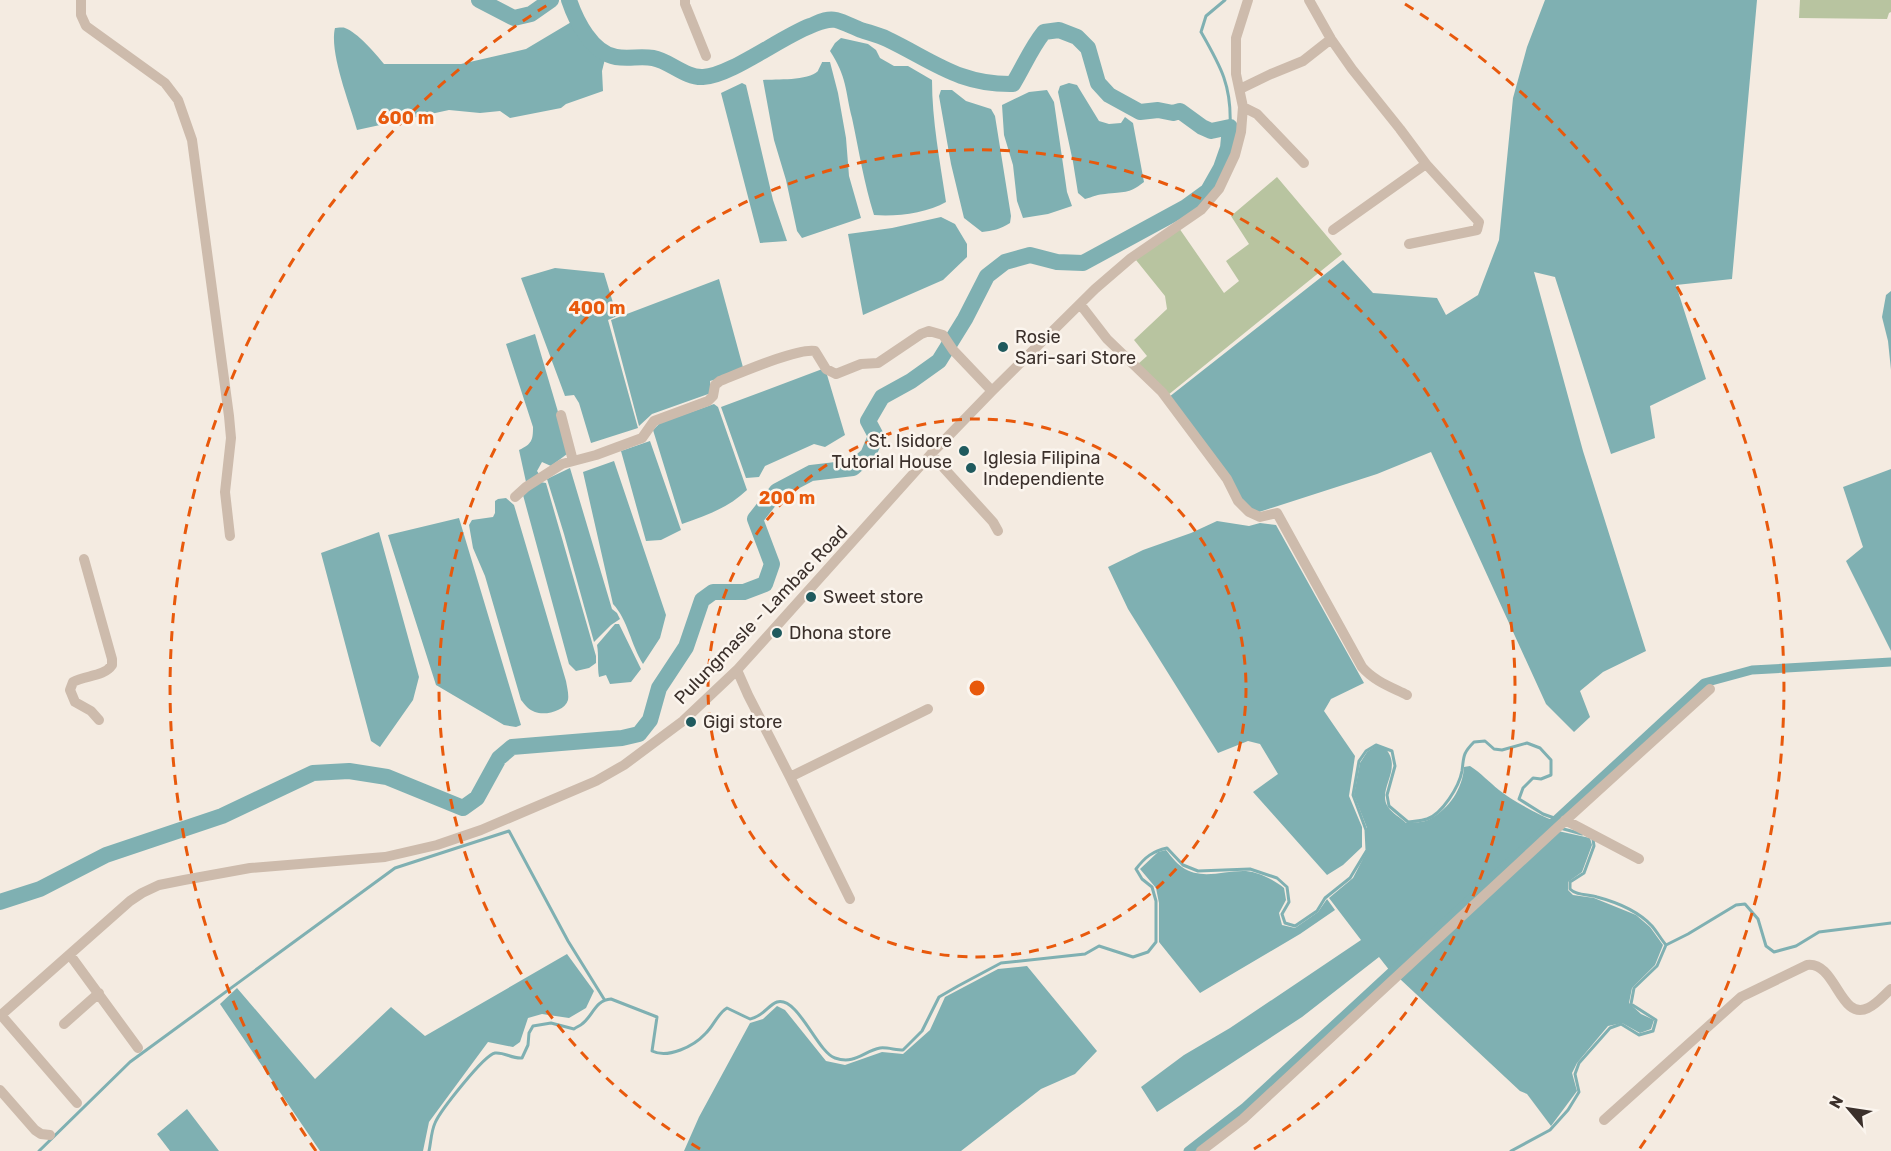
<svg xmlns="http://www.w3.org/2000/svg" width="1891" height="1151" viewBox="0 0 1891 1151" font-family="Rubik,sans-serif">
  <rect width="100%" height="100%" fill="#f4ebe1"/>
  <path fill="#b8c4a0" d="M1800 0H1891V12L1889 13 1887 19 1799 18Z
    M1277 177 1342 254 1168 395 1138 364 1147 356 1134 340 1167 309 1165 296 1136 260 1179 228 1224 293 1239 281 1226 261 1249 244 1231 216Z"/>
  <path fill="#7fb0b2" d="M1545 0H1757L1732 279 1676 285 1706 379 1650 406 1655 438 1611 454 1555 277 1534 272 1583 451 1646 651 1603 672 1580 691 1590 717 1574 732 1546 704 1431 452 1377 474 1259 512 1250 510 1169 397 1343 260 1373 293 1437 298 1446 315 1478 295 1499 240 1513 98 1527 47Z
    M573 21 591 48 605 59 602 71 603 91 566 104 561 108 510 118 500 111 480 113 449 110 357 130C350 104 329 53 335 28 336 28 343 27 345 28 357 32 376 54 384 64H461L526 49Z
    M841 38 868 44 876 50 880 58 894 66H908L932 80C932 121 940 161 946 202 927 213 896 217 874 215 864 183 859 151 852 118 845 90 847 77 830 51L835 43Z
    M822 62H830L838 93 846 138 849 176 861 218 802 238 797 231 786 180 774 140 763 80C776 79 808 81 818 71 818 70 822 63 822 62Z
    M742 83 746 85 773 200 787 241 760 243 721 93Z
    M1069 83 1077 85 1099 121 1109 124 1121 123 1125 117 1133 123 1144 182C1127 195 1125 191 1105 194 1099 194 1092 197 1085 199L1078 193 1073 162 1058 92 1060 86Z
    M941 90H952L966 101 991 109 995 116 1011 216 1010 223C1001 229 992 231 982 232L964 218 951 164 939 96Z
    M1047 90 1054 102 1067 192 1072 206 1048 214 1023 218 1017 201 1013 165 1004 135 1002 105 1029 92Z
    M941 217 955 224 967 244V257L943 280 863 315 848 234 892 228Z
    M555 268 604 273 617 316 608 320 638 428 591 443 579 403 574 395 565 396 521 278Z
    M719 279 744 371 710 381 711 393 652 414 639 426 611 320Z
    M1891 291V370L1888 341 1882 317 1886 295Z
    M535 334 561 422 567 454 551 466 542 462 537 471 539 474 526 482 519 450C532 444 533 440 533 427L506 344Z
    M825 368 845 435 825 447 814 444 765 466 759 477 746 478 721 407Z
    M714 404 718 407 747 490C728 508 707 515 682 524L653 430 660 423Z
    M650 441 681 530 661 540 646 541 621 451Z
    M614 461 666 615 660 638 643 664C631 645 628 620 613 604L583 472Z
    M570 468 612 609 617 613 620 619 611 625 594 642 564 534 547 479Z
    M1891 469V651L1846 561 1863 547 1843 487Z
    M540 482 546 483 596 656V663L589 668 576 671 569 664 523 495Z
    M506 498 514 505 566 681C567 687 569 694 568 700 565 711 545 716 535 712 529 710 525 705 521 700L485 576 473 548 469 525 472 520 493 517 495 513V501L498 499Z
    M459 518 521 725 516 727 504 725 436 685 388 535Z
    M1217 521 1249 526 1260 523 1276 525 1364 683 1331 699 1324 711 1355 756 1349 796 1362 827V847L1343 865 1327 875 1253 792 1278 774 1260 744 1248 741 1218 753 1128 609 1108 567 1143 550 1191 533Z
    M379 532 419 677 413 700 380 747 371 741 321 553Z
    M615 624H619L641 669 631 682 610 684 606 675 599 677C597 666 599 656 597 645Z
    M1376 746 1384 747C1405 768 1376 789 1388 807 1392 813 1401 818 1406 823 1413 822 1424 823 1430 819 1449 809 1463 788 1464 767L1470 766C1481 773 1489 782 1499 790 1510 799 1540 816 1553 820L1390 971 1379 957 1302 1017 1157 1112 1141 1087 1184 1055 1230 1028 1361 940 1329 898 1353 878 1367 851V828L1354 795 1360 763 1367 752Z
    M1558 831 1590 838 1592 845 1582 872 1568 882V890L1573 895 1594 898 1636 915 1650 927 1663 945 1655 965 1632 988 1629 1003 1641 1014 1654 1020 1651 1029 1640 1033 1622 1023 1608 1026 1577 1063 1572 1073 1577 1091 1551 1126 1527 1094 1520 1091 1400 979Z
    M1166 850C1171 856 1176 863 1182 867 1202 881 1224 870 1246 871 1259 872 1274 880 1284 888L1286 900 1279 913 1282 925 1295 928 1318 912 1327 899 1335 910 1300 934 1200 993 1159 942V903L1156 888 1140 869 1158 852Z
    M567 954 594 991 586 1008 569 1018 542 1014 528 1018 520 1042 513 1047 488 1042 429 1122 423 1151H320L220 1004 237 988 315 1079 391 1007 425 1036Z
    M1027 966 1097 1051 1075 1074 1041 1089 961 1151H684L699 1117 750 1023 763 1019 777 1006 785 1010 826 1061 845 1065 882 1052 903 1054 930 1030 945 997 998 969Z
    M187 1109 219 1151H170L157 1134Z"/>
  <g fill="none" stroke-linecap="round" stroke-linejoin="round">
    <path stroke="#7fb0b2" stroke-width="3" d="M1225 0 1206 16 1201 32C1221 67 1232 86 1230 127
      M1560 828 1582 834
      M1593 839 1594 846 1584 873 1570 882V889C1577 896 1588 894 1597 897 1616 902 1638 911 1652 926 1657 932 1661 939 1666 945
      M39 1151 130 1062 395 868 509 831 568 941 604 999
      M429 1151C431 1142 431 1132 435 1123 440 1111 484 1055 495 1053 505 1052 512 1059 522 1058L528 1045 529 1033 533 1026 551 1023 574 1029C576 1027 580 1026 582 1024 593 1016 595 1000 611 999L657 1017 652 1051C668 1059 694 1046 705 1034 714 1026 717 1014 727 1008L750 1019C764 1016 768 1005 777 1002 798 996 817 1052 835 1058 855 1065 864 1051 880 1048 886 1047 896 1050 903 1050L922 1031 939 997 958 986 1001 963 1085 954 1099 946 1133 957 1148 952 1156 942V901L1152 887 1142 879 1136 869C1145 857 1153 851 1167 848L1183 865 1198 871 1250 869 1277 878 1287 887 1289 902 1282 914 1285 923 1295 926 1317 911 1325 898 1350 878 1367 850 1366 830 1353 795 1359 761 1366 751 1376 745 1392 751 1395 766 1387 795 1389 806 1408 822C1414 821 1421 821 1427 819 1442 814 1459 787 1462 771 1464 757 1462 754 1474 742L1485 741 1494 749 1502 750 1527 743 1540 748 1551 760V775L1541 779 1533 778 1523 788 1519 799 1543 814 1557 819 1558 822
      M1511 1151 1550 1130 1568 1110 1579 1092 1575 1074 1579 1063 1610 1028 1621 1024 1639 1035 1653 1031 1656 1020 1631 1004 1634 988 1657 966 1666 945 1688 934 1736 905 1745 904 1758 919 1766 946 1774 952 1796 946 1819 932 1891 923"/>
    <path stroke="#7fb0b2" stroke-width="9" d="M1188 1151 1245 1107 1704 683 1752 670 1891 662"/>
    <path stroke="#7fb0b2" stroke-width="16" d="M479 0 514 18 531 14 551 0
      M0 902 40 889 106 855 222 816 313 773 349 771 387 777 463 808 477 798 499 758 512 747 622 738 639 734 650 720 659 688 686 647 702 600 713 592H744L765 584 772 564 755 519 777 491 811 473 853 468 868 455 876 436 868 421 882 397 911 381 939 361 965 319 987 276 1005 262 1030 255 1057 262 1083 263 1186 207 1208 191 1221 168 1228 148 1230 127 1211 131 1202 127 1180 111 1173 113 1158 110 1140 112 1109 95 1098 83 1088 48 1077 37 1059 30 1044 32C1031 48 1024 66 1013 84 959 85 933 61 887 39 879 35 870 33 861 30 853 27 844 22 836 20 826 18 818 23 810 26 781 37 730 76 703 77 685 78 670 61 653 58 641 56 628 59 616 57 592 53 576 21 569 0"/>
    <path stroke="#cdbbac" stroke-width="10" d="M81 0V15L86 26 165 83 178 100 192 140 229 416 231 438 225 492 230 536
      M685 0V4L706 56
      M1309 0 1331 39 1352 69 1400 129 1426 164 1479 222 1477 230 1409 244
      M1240 89 1271 74 1303 61 1331 39
      M1243 107 1257 114 1304 163
      M1333 230 1426 164
      M1080 304 1107 339 1162 392 1227 479 1238 501 1249 512 1260 517 1277 513 1362 667C1374 681 1391 687 1407 695
      M561 415 573 461
      M931 454 993 522 998 531
      M515 497 526 487 562 464 596 455 642 438 654 421 708 401 713 396 715 385 720 381C740 373 797 348 815 351L826 369 836 374 861 364 878 363 921 334 929 331 943 335 953 350 992 391
      M84 559 112 659V665C104 677 85 675 73 682L70 690 75 702 91 711 99 720
      M737 670 748 695 790 777 850 899
      M790 777 928 709
      M1565 820 1639 859
      M70 955 138 1048
      M1 1015 77 1103
      M0 1016 130 901 142 893 159 885 184 880 250 868 385 857 437 845 481 830 596 781 624 765 683 721 737 670 931 454 992 391 1095 289 1131 258 1201 210 1219 189 1235 155 1241 132 1243 107 1236 74V38L1248 0
      M64 1024 99 993
      M0 1090 35 1130 41 1134 50 1135
      M1604 1120 1741 997 1807 965C1836 961 1840 1022 1868 1008 1877 1004 1884 995 1891 989
      M1201 1151 1243 1119 1557 828 1710 689"/>
  </g>
  <g fill="none" stroke="#e8590c" stroke-width="3" stroke-dasharray="10 8">
    <circle cx="977" cy="688" r="269"/>
    <path d="M700 1149A538 538 0 1 1 1254 1149"/>
    <path d="M316 1151A807 807 0 0 1 549 4M1405 4A807 807 0 0 1 1638 1151"/>
  </g>
  <g fill="#1f5a5e" stroke="#fbf5ee" stroke-width="2">
    <circle cx="1003" cy="347" r="6"/>
    <circle cx="964" cy="451" r="6"/>
    <circle cx="971" cy="468" r="6"/>
    <circle cx="811" cy="597" r="6"/>
    <circle cx="777" cy="633" r="6"/>
    <circle cx="691" cy="722" r="6"/>
  </g>
  <g text-anchor="middle" dominant-baseline="central" stroke-width="5" stroke-linejoin="round" paint-order="stroke">
    <g font-size="18" fill="#3b302b" stroke="#fbf5ee" text-anchor="start">
      <text x="1015" y="337">Rosie<tspan x="1015" dy="21">Sari-sari Store</tspan></text>
      <text x="952" y="441" text-anchor="end">St. Isidore<tspan x="952" dy="21">Tutorial House</tspan></text>
      <text x="983" y="458">Iglesia Filipina<tspan x="983" dy="21">Independiente</tspan></text>
      <text x="823" y="597">Sweet store</text>
      <text x="789" y="633">Dhona store</text>
      <text x="703" y="722">Gigi store</text>
    </g>
    <g font-size="18" fill="#3b302b" stroke="#fbf5ee">
      <text transform="translate(761 615) rotate(-46)">Pulungmasle - Lambac Road</text>
    </g>
  </g>
  <circle cx="977" cy="688" r="9" fill="#e8590c" stroke="#fbf5ee" stroke-width="3"/>
  <g font-size="18" text-anchor="middle" font-weight="bold" fill="#e8590c" stroke="#fbf5ee" stroke-width="5" stroke-linejoin="round" paint-order="stroke">
    <text x="406" y="124">600 m</text>
    <text x="597" y="314">400 m</text>
    <text x="787" y="504">200 m</text>
  </g>
  <g transform="translate(1849 1109) rotate(299)" stroke="#fbf5ee" stroke-width="4.5" paint-order="stroke">
  <path d="M0-4.5L10 22L0 15L-10 22Z" fill="#3b302b"/>
  <text y="-9" font-size="16" font-weight="bold" text-anchor="middle" fill="#3b302b">N</text>
  </g>
</svg>
